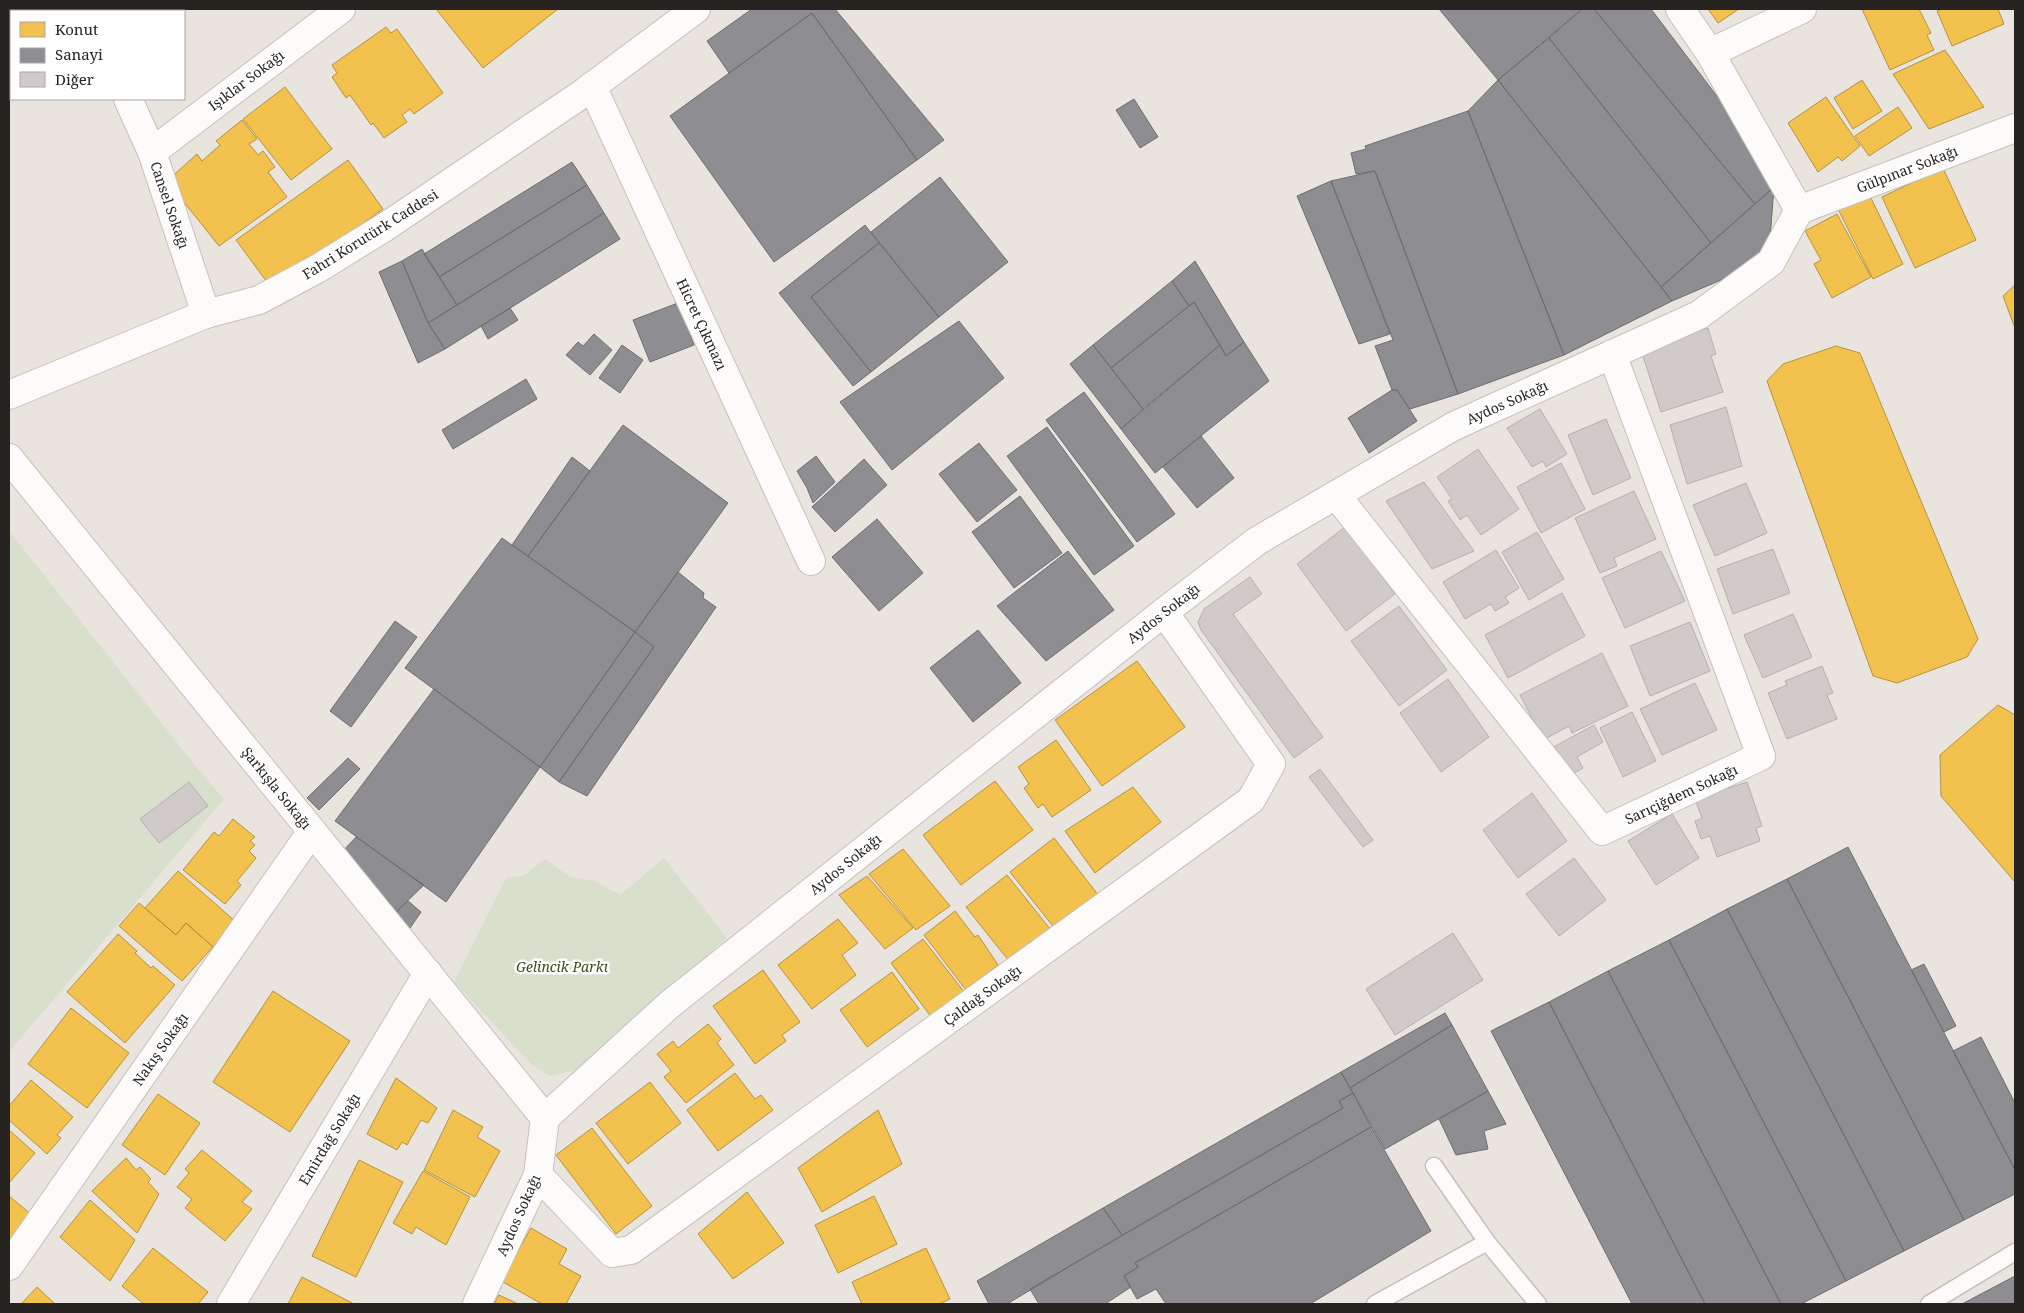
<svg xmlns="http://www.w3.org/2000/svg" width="2024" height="1313" viewBox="0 0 2024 1313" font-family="'Noto Serif',serif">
  <rect width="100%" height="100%" fill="#e9e4de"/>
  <path fill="#d9dfcd" d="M9 531 198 769 224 799 9 1052Z
    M664 858 727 938 576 1070 551 1076 533 1066 454 982 506 878 523 876 545 859 570 877 595 881 620 895Z"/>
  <path fill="#f2c14e" stroke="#b59240" d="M436 9H558L483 68Z
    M1708 9H1739L1718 23Z
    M1862 9H1919L1931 33 1927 35 1934 50 1890 70Z
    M1942 9H1998L2004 24 1952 46 1937 11Z
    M386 27 391 33 397 29 443 93 414 114 410 109 402 115 407 122 384 138 373 123 371 125 350 95 346 98 332 77 337 73 332 65Z
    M1945 50 1984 107 1929 129 1893 74Z
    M1862 80 1882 111 1853 129 1834 98Z
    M285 87 332 149 291 180 243 119Z
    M1826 97 1860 146 1842 161 1838 157 1818 172 1788 123Z
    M1898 107 1912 128 1869 156 1855 136Z
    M242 120 257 139 249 144 258 155 263 151 275 167 268 172 287 197 219 246 167 181 197 154 202 161 220 145 216 141Z
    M348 160 383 209 272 289 236 240Z
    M1943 168 1976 240 1915 268 1882 197Z
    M1869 194 1903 264 1873 279 1838 209Z
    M1837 214 1871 277 1832 298 1814 264 1821 260 1805 231Z
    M2015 285V328L2003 296Z
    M1836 346 1860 353 1978 639 1967 657 1897 683 1873 676 1767 381 1783 364Z
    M1137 661 1185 727 1102 786 1055 720Z
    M1998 705 2015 715V882L1941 796 1940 755Z
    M1056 740 1091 790 1052 817 1043 804 1038 808 1024 788 1029 784 1018 767Z
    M995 781 1033 830 961 885 923 835Z
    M1133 787 1161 822 1095 873 1065 831Z
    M233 819 255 837 250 841 255 845 249 851 256 858 237 881 241 885 225 904 183 870 214 832 219 836Z
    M1054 838 1099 896 1056 930 1010 872Z
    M903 849 950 906 916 930 869 874Z
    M178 871 235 921 213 947 186 923 176 935 145 908Z
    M1007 875 1054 934 1013 966 966 907Z
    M867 876 913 928 885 949 839 895Z
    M139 903 176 935 186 923 213 947 182 981 119 926Z
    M955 911 975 937 978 935 998 965 966 990 924 935Z
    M838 919 858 943 842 955 856 975 812 1009 778 965Z
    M118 934 137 951 135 953 151 968 153 966 175 985 125 1043 67 992Z
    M923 939 965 993 932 1018 891 963Z
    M763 970 800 1022 782 1035 786 1041 755 1064 713 1006Z
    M892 972 919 1009 867 1047 840 1010Z
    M273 991 350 1041 290 1132 213 1082Z
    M71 1008 129 1053 87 1108 28 1064Z
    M708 1024 721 1039 717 1043 734 1065 686 1103 664 1077 671 1071 657 1054 673 1041 678 1048Z
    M735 1073 755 1099 761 1095 773 1110 718 1151 687 1110Z
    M396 1078 437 1108 428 1123 421 1120 407 1145 402 1142 397 1150 367 1134Z
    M31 1080 73 1117 57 1135 61 1138 47 1154 9 1120V1106Z
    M650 1082 681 1123 628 1164 596 1123Z
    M158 1094 200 1123 165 1175 122 1145Z
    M453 1110 483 1127 477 1137 500 1151 475 1197 424 1170Z
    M878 1110 902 1164 822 1212 798 1168Z
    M592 1128 652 1206 616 1234 556 1155Z
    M9 1130 35 1153 9 1183Z
    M202 1150 252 1191 242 1202 252 1209 225 1241 185 1208 192 1199 177 1187 189 1173 185 1169Z
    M126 1158 136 1170 140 1167 151 1179 148 1182 159 1194 137 1233 92 1191Z
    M359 1160 403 1182 356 1277 312 1256Z
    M423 1171 470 1197 446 1245 416 1227 412 1234 393 1223Z
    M747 1192 784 1243 733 1279 698 1234Z
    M9 1196 32 1215 9 1243Z
    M874 1196 897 1244 838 1273 815 1225Z
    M90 1200 135 1240 110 1281 60 1237Z
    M531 1228 567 1249 559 1264 581 1276 566 1304H542L501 1281Z
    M153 1248 208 1292 198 1304H144L122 1286Z
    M926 1248 950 1299 939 1304H862L852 1282Z
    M302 1277 354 1304H288Z
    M37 1287 55 1304H21Z
    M499 1295 518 1304H494Z"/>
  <path fill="#8d8d92" stroke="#6e6d70" d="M752 9H835L944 140 917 160 812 13 729 73 707 41Z
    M1439 9H1582L1498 80Z
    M1582 9H1594L1755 204 1711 243 1549 38Z
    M1594 9H1651L1744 132 1774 187 1755 204Z
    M812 13 917 160 774 262 670 116Z
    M1549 38 1711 243 1661 287 1498 80Z
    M1498 80 1672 301 1564 355 1468 111Z
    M1134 99 1158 137 1140 148 1116 110Z
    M1468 111 1564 355 1458 394 1375 171 1356 174 1351 153 1366 149 1365 146Z
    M572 162 587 185 439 277 424 254Z
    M1375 171 1458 394 1410 409 1397 390H1392L1375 346 1393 340 1331 181Z
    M940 177 1008 262 939 317 871 232Z
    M1331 181 1390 334 1359 344 1297 196Z
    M587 185 604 213 457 305 439 277Z
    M1774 187 1769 252 1735 274 1672 301 1661 287Z
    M604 213 620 239 445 349 428 323Z
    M865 225 879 243 811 297 871 372 853 386 779 293Z
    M879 243 939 317 871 372 811 297Z
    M422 249 457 305 428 323 402 261Z
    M402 261 428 323 445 349 418 363 379 272Z
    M1195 261 1244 342 1226 356 1194 302 1189 306 1172 281Z
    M1172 281 1189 306 1111 368 1093 345Z
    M1194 302 1220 345 1143 409 1111 368Z
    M678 303 694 345 650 362 633 320Z
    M510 308 518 320 488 339 481 326Z
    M959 321 1004 378 892 470 840 402Z
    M594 334 612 350 590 375 566 355 578 342 583 346Z
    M1244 342 1269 381 1155 473 1121 429 1220 345 1226 356Z
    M622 345 643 360 620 393 599 378Z
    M1093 345 1143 409 1121 429 1070 364Z
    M526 379 537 399 453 449 442 430Z
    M1392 390H1397L1417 421 1369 453 1348 418Z
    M1084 392 1175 514 1137 542 1046 420Z
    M623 425 728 503 635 632 528 556Z
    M1047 427 1134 546 1094 575 1007 456Z
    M1201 436 1234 478 1197 508 1163 467Z
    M979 443 1017 490 977 522 939 474Z
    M816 456 835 482 813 503 807 488 797 471Z
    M572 457 590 471 528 556 512 545Z
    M864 459 887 485 835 532 812 507Z
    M1020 496 1062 553 1014 588 972 532Z
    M877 519 923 573 879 611 832 557Z
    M502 538 635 632 540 767 405 668Z
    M1068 551 1114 610 1046 661 997 606Z
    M678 572 704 593 703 598 716 607 587 796 559 782 654 647 635 632Z
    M395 621 417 637 351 727 330 711Z
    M978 630 1021 683 973 722 930 668Z
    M635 632 654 647 559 782 540 767Z
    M434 689 540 767 446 902 335 821Z
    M348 758 360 769 319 810 307 798Z
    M356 837 424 885 397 911 343 851Z
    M1848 847 2015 1170V1194L1964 1220 1787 879Z
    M1787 879 1964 1220 1904 1251 1727 909Z
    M408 901 421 912 408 931 393 918 397 911Z
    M1727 909 1904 1251 1846 1281 1669 940Z
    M1669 940 1846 1281 1801 1304H1781L1608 971Z
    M1924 964 1956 1026 1944 1032 1911 970Z
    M1608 971 1781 1304H1705L1549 1002Z
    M1549 1002 1705 1304H1632L1491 1031Z
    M1445 1013 1452 1025 1350 1088 1341 1072Z
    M1452 1025 1488 1091 1385 1149 1350 1088Z
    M1981 1037 2015 1103V1170L1953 1051Z
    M1341 1072 1353 1093 1339 1101 1343 1108 1122 1235 1103 1208Z
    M1488 1091 1506 1124 1484 1131 1488 1149 1456 1155 1439 1119Z
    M1353 1093 1371 1127 1135 1263 1138 1267 1124 1276 1131 1287 1105 1304H1039L1030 1289 1343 1108 1339 1101Z
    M1371 1127 1431 1231 1310 1304H1166L1156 1289 1137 1299 1124 1276 1138 1267 1135 1263Z
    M1103 1208 1122 1235 1007 1304H989L977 1281Z
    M2015 1276V1304H1962Z"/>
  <path fill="#d0cbc8" stroke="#b5b0ae" d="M1708 328 1716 354 1711 356 1723 392 1661 412 1641 350Z
    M1726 407 1742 466 1687 484 1670 425Z
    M1540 409 1567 454 1546 467 1543 461 1532 467 1507 428Z
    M1606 419 1631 478 1593 495 1568 435Z
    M1478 449 1519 509 1481 535 1467 515 1460 520 1448 501 1452 499 1437 477Z
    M1561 463 1585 509 1541 533 1517 487Z
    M1424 482 1474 551 1432 569 1386 501Z
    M1746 483 1767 533 1715 556 1693 505Z
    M1634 491 1656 539 1614 558 1617 566 1600 573 1575 518Z
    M1345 527 1395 594 1346 631 1297 564Z
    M1537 532 1564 579 1529 600 1502 552Z
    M1773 549 1790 593 1733 614 1717 569Z
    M1496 550 1519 588 1505 597 1509 603 1495 611 1491 604 1465 619 1443 582Z
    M1661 551 1685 601 1625 628 1602 578Z
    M1250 577 1262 594 1233 614 1323 737 1294 758 1201 630 1198 622 1204 609Z
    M1562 593 1585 636 1508 678 1485 635Z
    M1399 606 1447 670 1399 706 1351 641Z
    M1793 614 1812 657 1763 678 1744 635Z
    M1690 622 1710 671 1650 696 1630 646Z
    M1602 653 1628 706 1572 733 1569 726 1543 740 1520 695Z
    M1822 666 1833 693 1827 695 1837 719 1787 739 1768 693 1787 685 1785 681Z
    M1448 679 1489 737 1441 772 1400 713Z
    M1695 683 1717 730 1662 755 1640 709Z
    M1632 712 1656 761 1623 777 1600 728Z
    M1594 725 1603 742 1577 757 1583 768 1564 779 1548 750Z
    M1320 769 1373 840 1363 847 1309 777Z
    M189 782 208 806 159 843 140 819Z
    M1747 782 1762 826 1756 828 1760 841 1717 857 1710 836 1701 839 1695 821 1702 818 1695 799Z
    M1532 793 1567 841 1518 878 1483 830Z
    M1672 814 1699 858 1656 885 1628 841Z
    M1574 858 1606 900 1559 936 1526 894Z
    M1453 933 1483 980 1395 1035 1366 989Z"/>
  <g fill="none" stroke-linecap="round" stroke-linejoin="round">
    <g stroke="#c4c0bc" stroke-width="19">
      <path id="service" d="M1434 1166 1487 1242 1538 1304
        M1375 1304 1487 1242
        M1929 1304 2015 1252"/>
    </g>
    <g stroke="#c4c0bc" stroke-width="30">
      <path id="minor" d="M87 9 89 11
        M1710 53 1802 9
        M592 86 811 561
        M128 99 152 152 206 314
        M152 152 341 9
        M1799 210 2015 128
        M9 458 545 1118
        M1336 495 1602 831 1761 756 1612 354
        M538 1175 612 1253 631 1250 1251 800 1271 764 1164 612
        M9 1266 312 831
        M231 1304 428 973
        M477 1304 538 1175 545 1118 669 1005 1164 612 1257 541 1454 426 1699 315 1771 262 1799 210 1710 53 1680 9"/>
    </g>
    <g stroke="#c4c0bc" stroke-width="30">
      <path id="tertiary" d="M9 395 206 314 259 300 317 269 385 227 582 94 696 9"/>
    </g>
    <use href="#service" stroke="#fcfbfa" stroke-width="16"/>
    <use href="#minor" stroke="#fcfbfa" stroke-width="28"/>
    <use href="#tertiary" stroke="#fcfbfa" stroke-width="28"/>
  </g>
  <g text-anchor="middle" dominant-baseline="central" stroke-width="5" stroke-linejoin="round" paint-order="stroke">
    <g font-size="14" fill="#262320" stroke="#fff">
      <text transform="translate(246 80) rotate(-37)">Işıklar Sokağı</text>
      <text transform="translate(1907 169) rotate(-21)">Gülpınar Sokağı</text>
      <text transform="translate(170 205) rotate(71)">Cansel Sokağı</text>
      <text transform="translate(370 234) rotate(-32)">Fahri Korutürk Caddesi</text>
      <text transform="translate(702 324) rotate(65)">Hicret Çıkmazı</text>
      <text transform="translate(1507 402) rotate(-24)">Aydos Sokağı</text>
      <text transform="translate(1163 613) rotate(-38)">Aydos Sokağı</text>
      <text transform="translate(277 788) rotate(51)">Şarkışla Sokağı</text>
      <text transform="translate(1681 794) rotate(-25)">Sarıçiğdem Sokağı</text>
      <text transform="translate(845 864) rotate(-39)">Aydos Sokağı</text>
      <text transform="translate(982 995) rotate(-36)">Çaldağ Sokağı</text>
      <text transform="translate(160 1049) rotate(-55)">Nakış Sokağı</text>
      <text transform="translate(329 1139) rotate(-59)">Emirdağ Sokağı</text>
      <text transform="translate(518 1215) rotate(-66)">Aydos Sokağı</text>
    </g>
    <g font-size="14" font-style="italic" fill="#334e12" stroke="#fff">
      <text x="562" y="966">Gelincik Parkı</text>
    </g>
  </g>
  <rect width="2024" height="1313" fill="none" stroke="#262320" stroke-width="20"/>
  <rect x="10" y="10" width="175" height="90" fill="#ffffff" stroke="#a8a7a6"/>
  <rect x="20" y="22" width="25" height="15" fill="#f2c14e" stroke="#a8a7a6"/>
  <text x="55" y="35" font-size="15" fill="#262320">Konut</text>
  <rect x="20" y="48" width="25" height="15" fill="#8d8d92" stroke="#a8a7a6"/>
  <text x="55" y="60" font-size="15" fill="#262320">Sanayi</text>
  <rect x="20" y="72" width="25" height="15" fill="#d0cbc8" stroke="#a8a7a6"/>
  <text x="55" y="85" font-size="15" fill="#262320">Diğer</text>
</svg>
